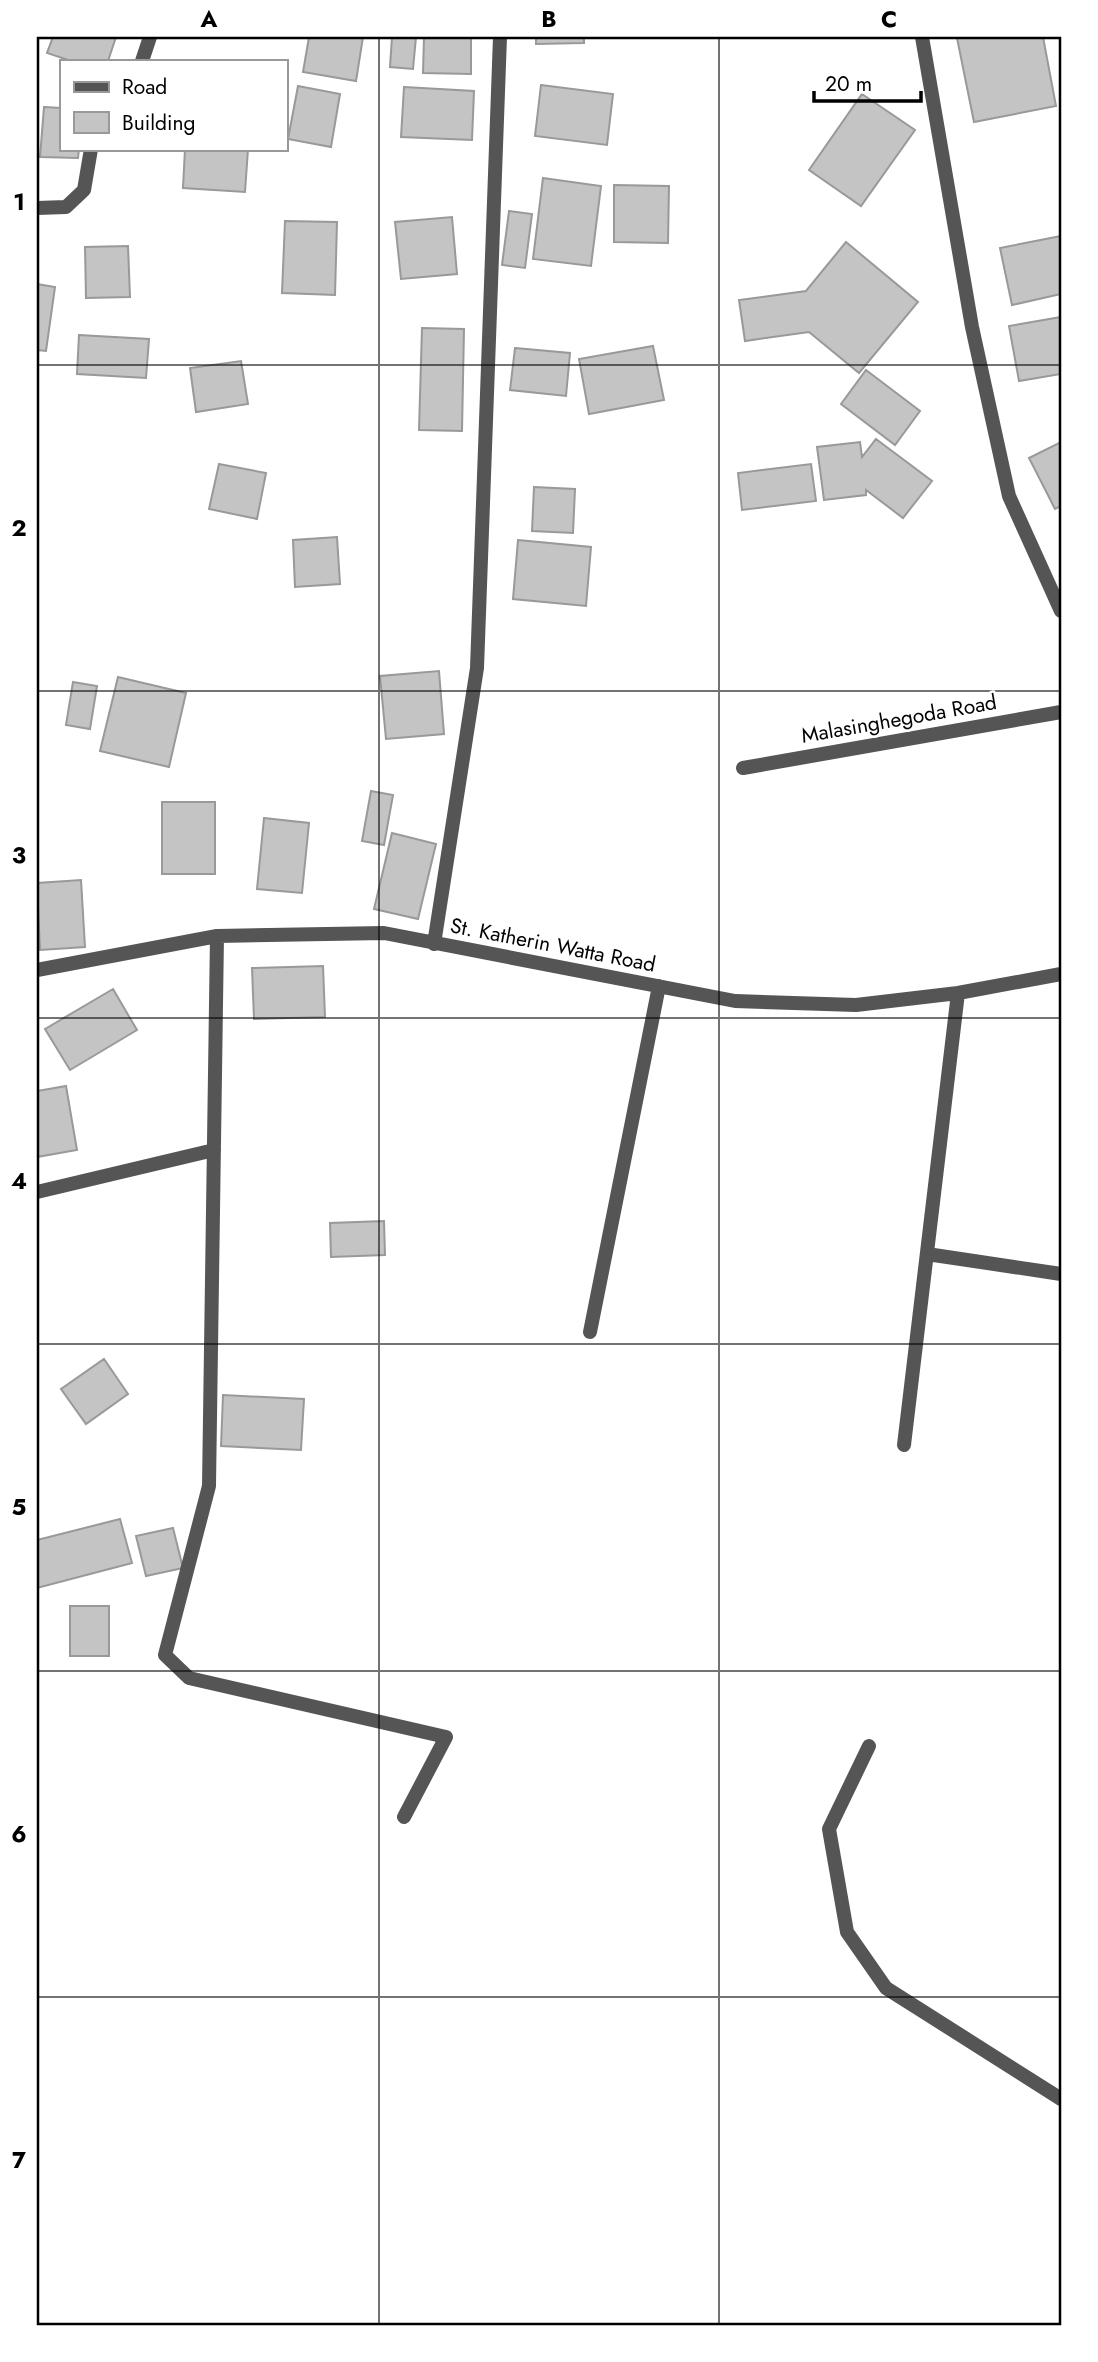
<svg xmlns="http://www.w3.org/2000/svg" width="1098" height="2362" viewBox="0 0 1098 2362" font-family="Jost,sans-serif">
  <rect width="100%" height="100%" fill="#fff"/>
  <path fill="#c4c4c4" stroke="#999" stroke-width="2" d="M53 37H116L108 61H71L47 53Z
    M309 37H363L356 81 303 72Z
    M392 37H416L413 69 390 67Z
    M424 37H471V74L423 73Z
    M536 37H584V43L536 44Z
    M963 37H1043L1056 106 974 122 957 38Z
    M541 85 613 94 607 145 535 136Z
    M298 86 340 94 331 147 288 139Z
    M404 87 474 91 472 140 401 137Z
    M862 94 915 130 861 206 809 170Z
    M44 107 61 108V149H79L78 158 40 157Z
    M185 149H248L245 192 183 188Z
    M543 178 601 186 591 266 533 259Z
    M614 185 669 186 668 243 614 242Z
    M509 211 532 214 525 268 502 265Z
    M452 217 457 274 401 279 395 222Z
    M285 221 337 222 335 295 282 293Z
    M1061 236V294L1012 305 1000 248Z
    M846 242 918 302 859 373 809 332 745 341 739 300 806 291Z
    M128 246 130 297 86 298 85 247Z
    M37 284 55 287 46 351 37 350Z
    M1061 317V374L1019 381 1009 326Z
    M422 328 464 329 462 431 419 430Z
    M79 335 149 339 146 378 77 374Z
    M653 346 664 400 589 414 579 359Z
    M515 348 570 353 566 396 510 390Z
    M241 361 248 404 196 412 190 368Z
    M866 370 920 411 895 445 841 404Z
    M876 439 932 481 903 518 866 490V495L824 500 817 447 860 442 862 457Z
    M1061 442V506L1055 509 1029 458Z
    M219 464 266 473 257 519 209 509Z
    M811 464 816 501 742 510 738 473Z
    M534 487 575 489 573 533 532 531Z
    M337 537 340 584 295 587 293 540Z
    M518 540 591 547 586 606 513 599Z
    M439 671 444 734 386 739 380 676Z
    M118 677 186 693 169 767 100 751Z
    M73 682 97 686 90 729 66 725Z
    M371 791 393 795 384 845 362 841Z
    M162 802H215V874H162Z
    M264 818 309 823 302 893 257 889Z
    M392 833 436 844 418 919 374 909Z
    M81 880 85 947 40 950 37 883Z
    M323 966 325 1017 254 1019 252 968Z
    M113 989 137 1030 70 1070 45 1029Z
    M66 1086 77 1150 37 1157V1091Z
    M384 1221 385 1255 331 1257 330 1223Z
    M104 1359 128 1394 86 1424 61 1389Z
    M223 1395 304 1399 301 1450 221 1446Z
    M120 1519 132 1563 37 1588V1540Z
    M173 1528 183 1568 146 1576 136 1536Z
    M70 1606H109V1656H70Z"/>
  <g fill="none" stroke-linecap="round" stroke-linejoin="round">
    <path stroke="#555" stroke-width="14" d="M922 37 972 327 1009 496 1061 611
      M142 61 150 37
      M37 208 66 207 84 190 91 149
      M743 768 1061 712
      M217 936 209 1486 165 1655 189 1678 446 1737 404 1817
      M434 944 477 668 500 37
      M37 970 217 936 384 933 735 1001 856 1005 958 993 1061 974
      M37 1192 214 1150
      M927 1254 1061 1274
      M590 1332 659 986
      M904 1445 958 993
      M869 1746 829 1829 847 1932 886 1988 1061 2099"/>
  </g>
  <path fill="none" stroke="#000" stroke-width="2" stroke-opacity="0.55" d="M379 37V2325M719 37V2325M37 365H1061M37 691H1061M37 1018H1061M37 1344H1061M37 1671H1061M37 1997H1061"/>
  <g text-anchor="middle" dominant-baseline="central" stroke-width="5" stroke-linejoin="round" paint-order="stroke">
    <g font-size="21" fill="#000" stroke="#fff">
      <text transform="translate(899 719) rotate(-10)">Malasinghegoda Road</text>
      <text transform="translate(553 945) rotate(11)">St. Katherin Watta Road</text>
    </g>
  </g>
  <rect width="1098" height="2362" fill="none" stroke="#ffffff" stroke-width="77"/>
  <rect x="60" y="60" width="228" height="91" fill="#ffffff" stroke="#999999" stroke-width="2"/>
  <rect x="74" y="82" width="35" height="10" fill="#555555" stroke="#999999" stroke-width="2"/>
  <text x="122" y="94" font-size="21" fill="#000000">Road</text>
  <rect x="74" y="112" width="35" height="21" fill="#c4c4c4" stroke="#999999" stroke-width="2"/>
  <text x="122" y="130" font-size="21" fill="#000000">Building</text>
  <path d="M814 91v10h107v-10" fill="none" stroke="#000000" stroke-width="3.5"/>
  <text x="825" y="91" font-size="21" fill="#000000" stroke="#ffffff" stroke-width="5" paint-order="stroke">20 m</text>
  <rect x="38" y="38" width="1022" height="2286" fill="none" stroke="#000" stroke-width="2.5"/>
  <g font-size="23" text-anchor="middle" font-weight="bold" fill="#000">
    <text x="209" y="27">A</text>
    <text x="549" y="27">B</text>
    <text x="889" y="27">C</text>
    <text x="19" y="210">1</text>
    <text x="19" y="536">2</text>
    <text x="19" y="863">3</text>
    <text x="19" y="1189">4</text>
    <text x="19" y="1515">5</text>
    <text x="19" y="1842">6</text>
    <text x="19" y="2168">7</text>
  </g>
</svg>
